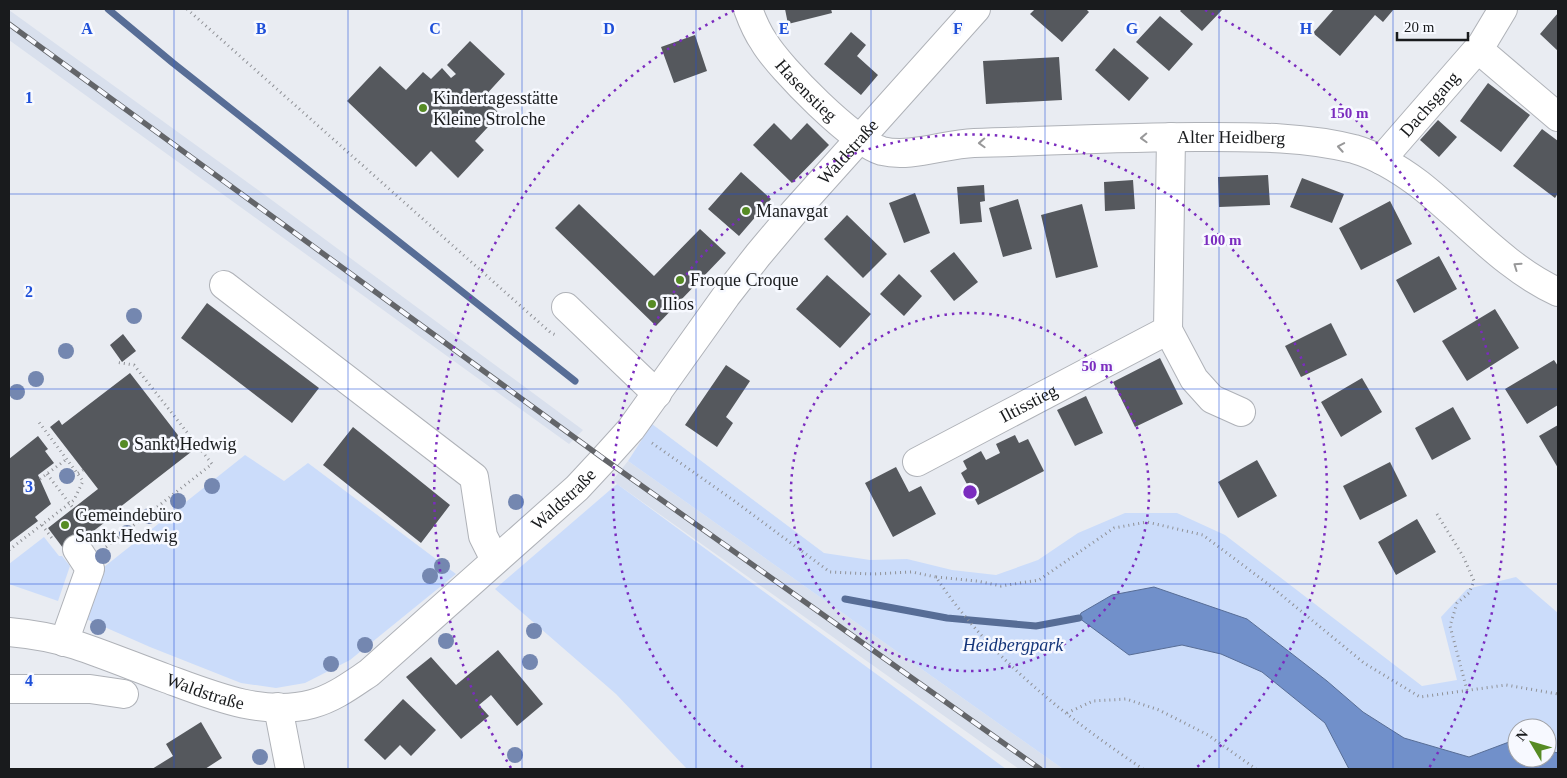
<svg xmlns="http://www.w3.org/2000/svg" width="1567" height="778" viewBox="0 0 1567 778" font-family="'Times New Roman',serif">
  <rect width="100%" height="100%" fill="#e9ecf2"/>
  <path fill="#d9e0ed" d="M9 10 265 195 583 430 569 444 9 40Z
    M628 461 1063 769H1019L617 484 613 480Z"/>
  <path fill="#cbdcfa" d="M652 424 824 553 870 560 907 559 952 570 996 575 1038 560 1078 533 1125 513H1177L1225 535 1422 686 1457 680 1441 617 1467 589 1516 577 1558 613V753L1547 750V728H1517V744L1509 742 1469 757 1404 738 1363 712 1327 681 1247 619 1129 655 1182 645 1221 654 1262 672 1325 723 1349 769H1063L628 461Z
    M245 455 284 481 308 463 456 574 350 660 305 683 276 688 241 683 150 647 84 618 99 571Z
    M617 484 1006 769H687L616 694 495 589Z
    M44 537 59 556H62L70 566 58 601 9 584V564Z"/>
  <path fill="#7190ca" stroke="#576d96" d="M1154 587 1247 619 1327 681 1363 712 1404 738 1469 757 1509 742 1517 744V758H1547V750L1558 753V769H1349L1325 723 1262 672 1221 654 1182 645 1129 655 1079 618 1081 613 1112 595Z"/>
  <g fill="none" stroke-linecap="round" stroke-linejoin="round">
    <path stroke="#576d96" stroke-width="7" d="M108 9 173 63 575 381
      M845 599 947 618 1036 626 1079 618"/>
  </g>
  <path fill="#55585d" d="M785 9H831L832 13 788 24Z
    M1035 9H1086L1089 12 1062 42 1030 14Z
    M1182 9H1223L1202 31 1180 11Z
    M1334 9H1394L1383 22 1375 15 1340 56 1313 33Z
    M1558 13V51L1540 34Z
    M1160 16 1193 44 1169 71 1136 42Z
    M851 32 866 45 857 56 878 75 861 95 824 64Z
    M695 35 707 71 674 83 661 47Z
    M470 41 505 74 483 98 500 114 475 141 484 150 458 178 431 151 416 167 347 101 380 66 406 90 423 72 431 79 442 68 451 78 456 74 447 65Z
    M1114 48 1149 78 1129 101 1095 70Z
    M1059 57 1062 100 986 104 983 61Z
    M1488 83 1530 115 1501 152 1460 121Z
    M1438 120 1457 137 1439 157 1420 140Z
    M774 123 791 140 807 123 829 145 792 183 753 145Z
    M1542 129 1558 141V193L1555 198 1513 166Z
    M741 172 771 199 739 236 708 209Z
    M1268 175 1270 205 1219 207 1218 177Z
    M1302 178 1344 194 1332 223 1290 207Z
    M1133 180 1135 209 1105 211 1104 182Z
    M984 185 985 201 980 202 982 222 960 224 957 187Z
    M915 193 930 233 904 243 889 203Z
    M1018 199 1032 249 1003 257 989 208Z
    M1390 201 1412 244 1361 270 1339 228Z
    M579 204 654 276 700 229 726 253 656 326 555 228Z
    M1082 204 1098 267 1056 278 1041 215Z
    M847 215 887 254 863 278 824 239Z
    M954 252 978 282 954 301 930 271Z
    M1439 256 1457 289 1414 313 1396 280Z
    M899 274 922 296 904 316 880 294Z
    M827 275 871 314 840 348 796 309Z
    M207 303 319 388 292 423 181 338Z
    M1495 309 1519 348 1467 381 1442 341Z
    M1331 323 1347 355 1301 377 1285 346Z
    M123 334 136 351 122 362 110 345Z
    M1160 358 1183 404 1135 427 1113 382Z
    M1554 360 1558 366V405L1527 424 1505 389Z
    M726 365 750 381 726 417 733 423 717 447 685 425Z
    M130 373 191 452 115 511 117 513 66 552 48 528 98 489 50 427 59 420 62 425Z
    M1362 378 1382 412 1341 437 1321 402Z
    M1086 396 1103 433 1075 446 1057 410Z
    M1453 407 1471 439 1432 460 1415 428Z
    M1558 425V468L1539 436Z
    M353 427 450 505 421 543 323 465Z
    M1015 435 1019 443 1028 439 1044 471 978 505 961 473 967 469 963 461 981 451 986 460 1000 453 996 444Z
    M38 436 48 449 45 451 54 463 38 475 51 504 35 517 38 521 10 542 9 540V459Z
    M1257 460 1277 496 1238 518 1218 482Z
    M1390 462 1407 496 1360 520 1343 486Z
    M896 467 909 492 921 486 936 514 893 537 865 483Z
    M1417 519 1436 552 1396 575 1378 542Z
    M498 650 543 704 517 726 491 695 479 705 489 716 461 739 406 677 431 657 456 685Z
    M403 699 436 730 411 756 400 745 385 760 364 740Z
    M201 722 222 758 205 769H152L173 756 166 744Z"/>
  <g fill="none" stroke-linecap="round" stroke-linejoin="round">
    <g stroke="#afb2b8" stroke-width="30">
      <g id="minor">
        <path id="s1" d="M748 9C752 20 757 32 764 42 780 69 854 143 882 151 911 158 945 144 974 143 1049 141 1123 137 1197 137 1249 137 1303 136 1354 149 1378 156 1399 169 1419 184 1465 220 1505 268 1558 292"/>
        <path d="M1478 49 1558 117"/>
        <path id="s2" d="M1381 160 1482 44 1503 9"/>
        <path d="M224 285 474 477 483 536 495 560"/>
        <path d="M566 307 657 394"/>
        <path d="M1168 330 1194 379 1212 399 1241 412"/>
        <path id="s3" d="M917 462 1168 330 1171 137"/>
        <path id="s4" d="M9 632C31 634 55 638 76 645 106 655 135 667 165 678 211 695 263 717 312 704 334 698 351 685 369 673L577 488 604 459 631 429 726 296 758 255 795 211 976 9"/>
        <path d="M64 642 90 569 77 549"/>
        <path d="M9 689H90L124 694"/>
        <path d="M278 707 290 769"/>
      </g>
    </g>
    <path stroke="#8f9196" stroke-width="3" stroke-dasharray="1 4" stroke-linecap="butt" d="M187 9 551 333 556 335
      M652 443 733 500 830 572 873 574 912 572 936 577C987 655 1067 718 1143 769
      M78 473 83 470
      M47 474 73 508
      M40 479 67 459
      M1437 514 1463 556 1474 581 1469 593 1457 603 1450 626 1467 690
      M42 525 54 541
      M106 547 212 464 134 365 115 362
      M9 550 74 500 83 481 38 421
      M936 577 977 581 1001 586 1039 580 1114 528 1147 522 1203 535 1268 584 1364 663 1420 697 1506 685 1558 694
      M1067 713 1093 701 1126 699 1159 710 1208 735 1256 769"/>
    <use href="#minor" stroke="#fff" stroke-width="28"/>
    <g stroke="#636569" stroke-width="5.5">
      <path id="rail" d="M9 24 604 459 1040 769"/>
    </g>
    <use href="#rail" stroke="#f7f9ff" stroke-width="4" stroke-dasharray="11" stroke-linecap="butt"/>
  </g>
  <g fill="#7487b0">
    <circle cx="134" cy="316" r="8"/>
    <circle cx="66" cy="351" r="8"/>
    <circle cx="36" cy="379" r="8"/>
    <circle cx="17" cy="392" r="8"/>
    <circle cx="67" cy="476" r="8"/>
    <circle cx="212" cy="486" r="8"/>
    <circle cx="178" cy="501" r="8"/>
    <circle cx="516" cy="502" r="8"/>
    <circle cx="149" cy="516" r="8"/>
    <circle cx="127" cy="533" r="8"/>
    <circle cx="103" cy="556" r="8"/>
    <circle cx="442" cy="566" r="8"/>
    <circle cx="430" cy="576" r="8"/>
    <circle cx="98" cy="627" r="8"/>
    <circle cx="534" cy="631" r="8"/>
    <circle cx="446" cy="641" r="8"/>
    <circle cx="365" cy="645" r="8"/>
    <circle cx="530" cy="662" r="8"/>
    <circle cx="331" cy="664" r="8"/>
    <circle cx="515" cy="755" r="8"/>
    <circle cx="260" cy="757" r="8"/>
  </g>
  <defs><path id="oneway-chevron" d="M-2-3.5L2.5 0L-2 3.5" fill="none" stroke-width="1.6" stroke-linecap="round" stroke-linejoin="round" transform="scale(1.25)"/></defs>
  <g stroke="#989899">
    <use href="#oneway-chevron" transform="translate(1144 138) rotate(178)"/>
    <use href="#oneway-chevron" transform="translate(982 143) rotate(178)"/>
    <use href="#oneway-chevron" transform="translate(1341 147) rotate(-170)"/>
    <use href="#oneway-chevron" transform="translate(1517 266) rotate(-145)"/>
  </g>
  <path fill="none" stroke="#1d4ed8" stroke-width="1" stroke-opacity="0.55" d="M174 9V769M348 9V769M522 9V769M696 9V769M871 9V769M1045 9V769M1219 9V769M1393 9V769M9 194H1558M9 389H1558M9 584H1558"/>
  <g fill="none" stroke="#7b2cbf" stroke-width="2.5" stroke-dasharray="2.5 5">
    <circle cx="970" cy="492" r="179"/>
    <path d="M743 767A357 357 0 1 1 1197 767"/>
    <path d="M511 768A536 536 0 0 1 735 10M1205 10A536 536 0 0 1 1429 768"/>
  </g>
  <g fill="#568b24" stroke="#f7f9ff" stroke-width="2">
    <circle cx="423" cy="108" r="5"/>
    <circle cx="746" cy="211" r="5"/>
    <circle cx="680" cy="280" r="5"/>
    <circle cx="652" cy="304" r="5"/>
    <circle cx="124" cy="444" r="5"/>
    <circle cx="65" cy="525" r="5"/>
  </g>
  <g text-anchor="middle" dominant-baseline="central" stroke-width="5" stroke-linejoin="round" paint-order="stroke">
    <g font-size="18" fill="#191b1d" stroke="#f7f9ff">
      <text stroke="none"><textPath href="#s1" startOffset="101">Hasenstieg</textPath></text>
      <text stroke="none"><textPath href="#s2" startOffset="74">Dachsgang</textPath></text>
      <text stroke="none"><textPath href="#s1" startOffset="549">Alter Heidberg</textPath></text>
      <text stroke="none"><textPath href="#s4" startOffset="1091">Waldstraße</textPath></text>
      <text stroke="none"><textPath href="#s3" startOffset="126">Iltisstieg</textPath></text>
      <text stroke="none"><textPath href="#s4" startOffset="641">Waldstraße</textPath></text>
      <text stroke="none"><textPath href="#s4" startOffset="206">Waldstraße</textPath></text>
    </g>
    <g font-size="18" fill="#191b1d" stroke="#f7f9ff" text-anchor="start">
      <text x="433" y="98">Kindertagesstätte<tspan x="433" dy="21">Kleine Strolche</tspan></text>
      <text x="756" y="211">Manavgat</text>
      <text x="690" y="280">Froque Croque</text>
      <text x="662" y="304">Ilios</text>
      <text x="134" y="444">Sankt Hedwig</text>
      <text x="75" y="515">Gemeindebüro<tspan x="75" dy="21">Sankt Hedwig</tspan></text>
    </g>
    <g font-size="18" font-style="italic" fill="#14357a" stroke="#f7f9ff">
      <text x="1013" y="645">Heidbergpark</text>
    </g>
  </g>
  <g font-size="16" text-anchor="middle" font-weight="bold" fill="#1d4ed8" stroke="#f7f9ff" stroke-width="5" stroke-linejoin="round" paint-order="stroke">
    <text x="87" y="34">A</text>
    <text x="261" y="34">B</text>
    <text x="435" y="34">C</text>
    <text x="609" y="34">D</text>
    <text x="784" y="34">E</text>
    <text x="958" y="34">F</text>
    <text x="1132" y="34">G</text>
    <text x="1306" y="34">H</text>
    <text x="29" y="103">1</text>
    <text x="29" y="297">2</text>
    <text x="29" y="492">3</text>
    <text x="29" y="686">4</text>
  </g>
  <circle cx="970" cy="492" r="8" fill="#7b2cbf" stroke="#f7f9ff" stroke-width="2.5"/>
  <g font-size="15" text-anchor="middle" font-weight="bold" fill="#7b2cbf" stroke="#f7f9ff" stroke-width="5" stroke-linejoin="round" paint-order="stroke">
    <text x="1349" y="118">150 m</text>
    <text x="1222" y="245">100 m</text>
    <text x="1097" y="371">50 m</text>
  </g>
  <rect width="1567" height="778" fill="none" stroke="#191b1d" stroke-width="20"/>
  <g transform="translate(1532 743) rotate(308)"><circle r="24" fill="#f7f9ff" stroke="#9ea0a5"/>
  <path d="M0-4L9 19L0 12L-9 19Z" fill="#568b24"/>
  <text y="-8" font-size="14" font-weight="bold" text-anchor="middle" fill="#191b1d">N</text>
  </g>
  <path d="M1397 32v8h71v-8" fill="none" stroke="#191b1d" stroke-width="2.5"/>
  <text x="1404" y="32" font-size="15" fill="#191b1d" stroke="#f7f9ff" stroke-width="4" paint-order="stroke">20 m</text>
</svg>
